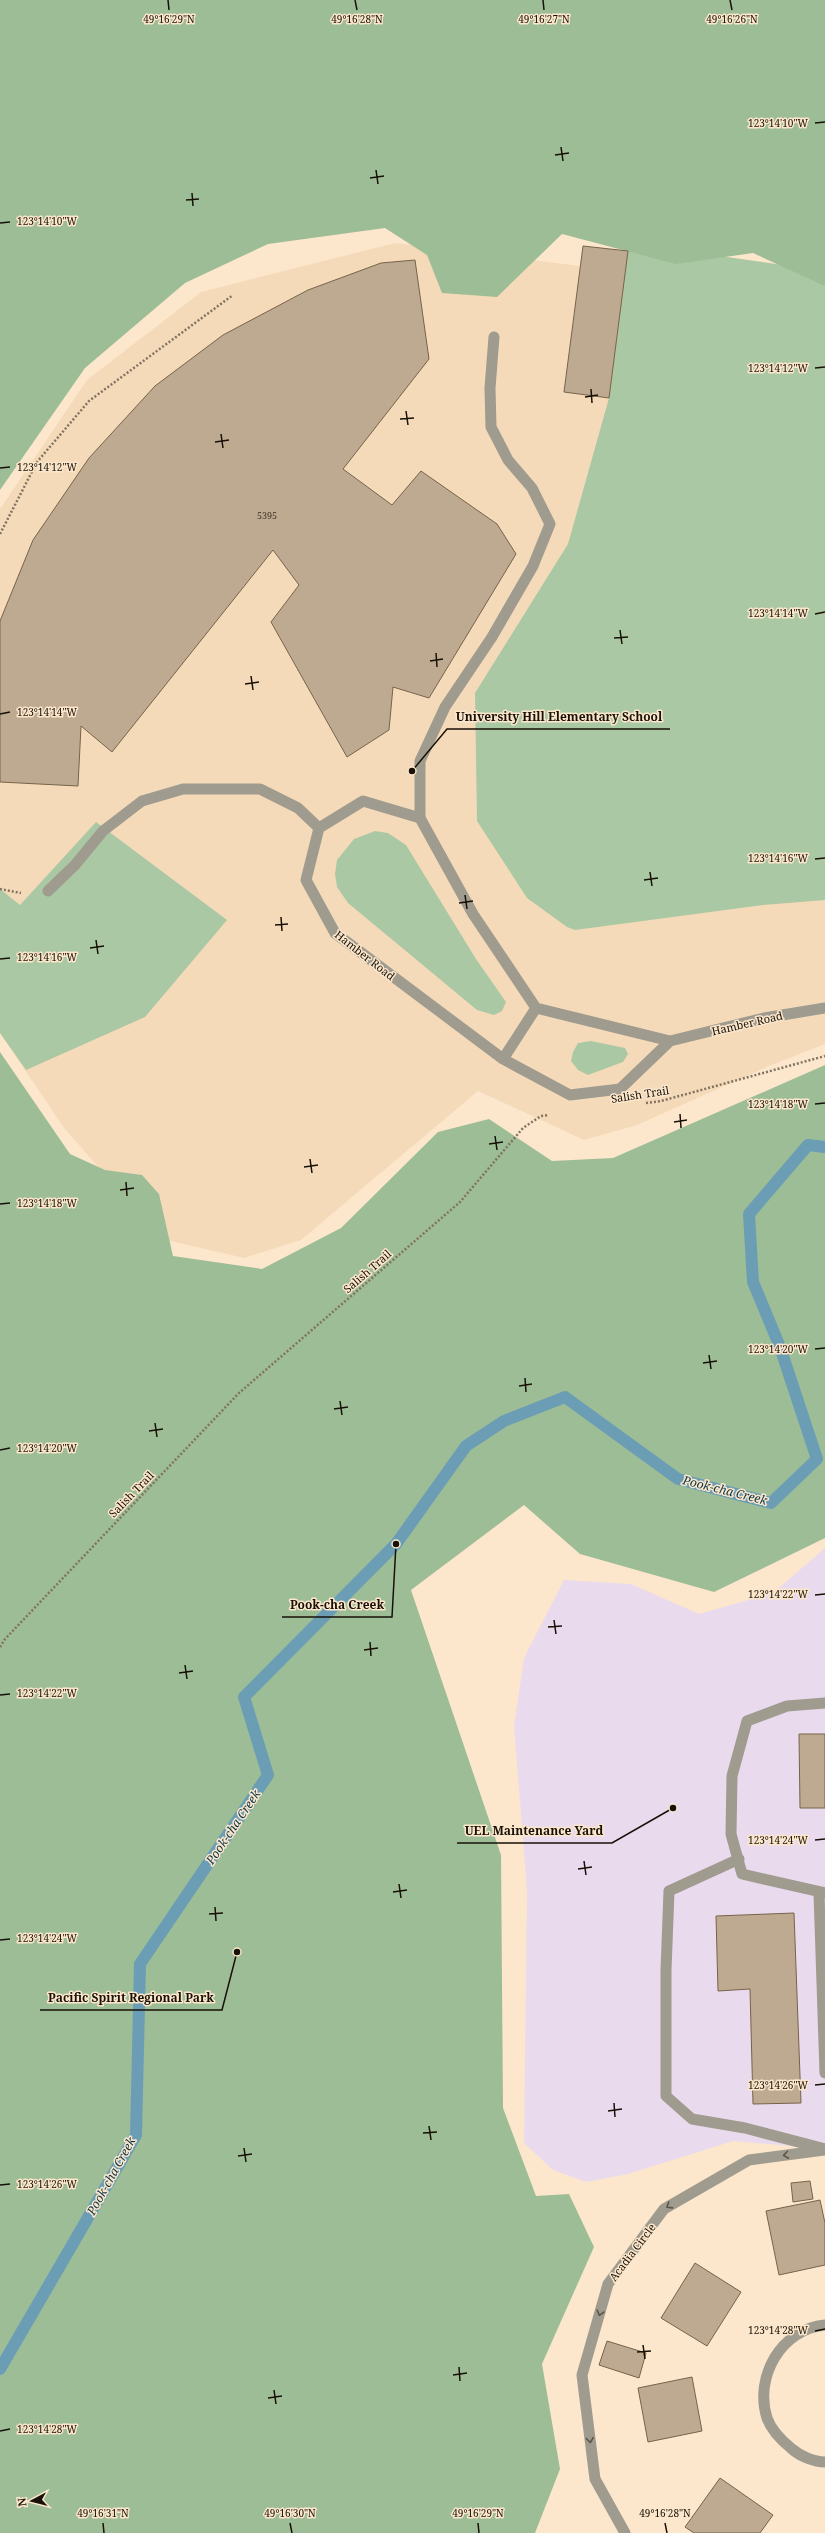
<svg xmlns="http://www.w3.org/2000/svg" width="825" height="2533" viewBox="0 0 825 2533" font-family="'Noto Serif',serif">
  <rect width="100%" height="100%" fill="#fce7cc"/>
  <path fill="#eadaed" d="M825 1548V2149L733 2141 628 2174 586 2182 553 2170 524 2143 527 1890 514 1726 524 1658 564 1580 631 1584 699 1614 773 1593Z"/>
  <path fill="#f5dab9" d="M395 243 580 266 583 246 628 251 825 297V1044L769 1066 637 1125 584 1140 478 1091 301 1240 244 1258 162 1239 64 1128 0 1033V509L87 380 201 292Z"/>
  <path fill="#aac8a3" d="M629 243 825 271V900L763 905 575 930 567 927 527 898 477 821 475 693 568 544 609 398Z
    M96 822 227 920 145 1017 26 1070 0 1033V889L20 905Z
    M375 831 388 833 406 845 476 959 506 1002 502 1011 494 1015 477 1010 348 903 337 887 335 874 337 860 354 839Z
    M591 1041 625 1048 628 1054 623 1062 588 1075 578 1070 571 1061 573 1052 578 1043Z"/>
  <path fill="#9dbd96" d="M0 0H825V286L753 253 676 264 562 234 497 297 442 293 427 255 385 228 268 244 185 283 85 368 0 490Z
    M0 1052 70 1154 105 1170 142 1175 159 1194 173 1256 262 1269 341 1228 438 1132 489 1119 552 1161 613 1158 825 1065V1538L714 1592 580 1554 524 1505 411 1590 501 1855 503 2108 536 2196 569 2194 594 2247 542 2364 560 2469 535 2533H0Z"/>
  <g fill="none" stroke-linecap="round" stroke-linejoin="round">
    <path stroke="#6b9eb5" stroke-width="12" d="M0 2369 136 2135 140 1964 268 1775 244 1697 396 1544 466 1446 504 1421 565 1397 678 1479 771 1503 817 1459 780 1347 753 1282 749 1214 808 1145 825 1147"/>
  </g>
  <path fill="#beaa90" stroke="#76634b" d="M583 246 628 251 609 398 564 392Z
    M415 260 429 359 343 469 392 505 421 471 497 524 516 554 429 698 393 687 389 730 347 757 271 622 299 585 273 550 112 752 81 726 78 786 0 782V621L33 540 89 458 155 386 223 335 308 290 381 263Z
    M799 1734H825V1808H800Z
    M794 1913 801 2103 753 2104 750 1989 718 1991 716 1916Z
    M810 2181 813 2199 793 2202 791 2183Z
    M820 2200 825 2223V2265L779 2275 766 2211Z
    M695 2263 741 2292 707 2346 661 2318Z
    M607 2341 646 2353 639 2378 599 2365Z
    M692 2377 702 2431 648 2442 638 2388Z
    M720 2478 773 2515 760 2533H694L685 2527Z"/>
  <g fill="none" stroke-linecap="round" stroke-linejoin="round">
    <path stroke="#807361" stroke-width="2.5" stroke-dasharray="2 2" stroke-linecap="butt" d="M0 534 37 462 89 401 233 295
      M0 889 21 893
      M646 1103 661 1101 825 1056
      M0 1647 5 1639 239 1393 460 1202 523 1128 541 1116 549 1115"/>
    <path stroke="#9f9b8e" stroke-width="11" d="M420 818V761L445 707 492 637 533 566 550 524 532 488 508 460 491 427 490 388 494 337
      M48 891 75 865 103 831 142 801 183 789H260L298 808 319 828
      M825 1703 787 1706 747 1721 732 1776 731 1834 742 1874 825 1893
      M739 1859 669 1891 666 1970V2096L692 2119 745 2128 825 2149
      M819 1893 825 2073"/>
    <path stroke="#9f9b8e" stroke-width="11" d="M670 1041 620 1089 570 1095 503 1059 335 933 306 880 319 828 363 801 420 818 473 914 536 1008 670 1041 764 1018 825 1008
      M503 1059 536 1008
      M825 2325C781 2329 754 2377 767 2418 771 2430 782 2441 792 2449 800 2456 814 2462 825 2462
      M625 2533 595 2479 582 2375 608 2284 664 2209 749 2160 825 2150"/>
  </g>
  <defs><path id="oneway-chevron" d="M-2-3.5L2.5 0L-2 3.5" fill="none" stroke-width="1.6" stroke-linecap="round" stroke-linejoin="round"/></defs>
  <g stroke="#5c564a">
    <use href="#oneway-chevron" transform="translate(786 2155) rotate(172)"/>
    <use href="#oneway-chevron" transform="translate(669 2206) rotate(148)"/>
    <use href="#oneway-chevron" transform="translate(600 2313) rotate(106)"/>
    <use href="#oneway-chevron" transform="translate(590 2440) rotate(83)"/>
  </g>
  <path fill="none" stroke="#181107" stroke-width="1.5" d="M168 0 169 10M355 0 357 10M543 0 544 10M730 0 732 10M815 123 825 122M561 147 563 161M555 155 569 153M376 170 378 184M370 178 384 176M192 193 193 206M186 200 199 199M0 223 10 222M815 368 825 367M591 389 592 403M585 397 598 395M406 411 408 425M400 419 414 418M221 434 223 448M215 442 229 440M0 468 10 467M815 614 825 612M620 630 622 644M614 638 628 637M436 653 437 667M430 661 443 659M251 676 253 690M245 684 259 682M0 714 10 712M815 859 825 858M650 872 652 886M644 880 658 878M465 895 467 909M459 903 473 901M281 917 282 931M275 925 288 924M96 940 98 954M90 948 104 946M0 959 10 958M815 1104 825 1103M680 1114 681 1128M674 1122 687 1120M495 1136 497 1150M489 1144 503 1142M310 1159 312 1173M304 1167 318 1165M126 1182 127 1196M120 1190 134 1188M0 1204 10 1203M815 1349 825 1348M709 1355 711 1369M703 1363 717 1361M525 1378 526 1392M519 1386 532 1384M340 1401 342 1415M334 1409 348 1407M155 1423 157 1437M149 1431 163 1429M0 1450 10 1448M815 1595 825 1594M554 1620 556 1634M548 1627 562 1626M370 1642 371 1656M364 1650 378 1648M185 1665 187 1679M179 1673 193 1671M0 1695 10 1694M815 1840 825 1839M584 1861 586 1875M578 1869 592 1867M399 1884 401 1898M393 1892 407 1890M215 1907 216 1921M209 1914 223 1913M0 1940 10 1939M815 2085 825 2084M614 2103 615 2117M608 2111 622 2109M429 2126 431 2140M423 2133 437 2132M244 2148 246 2162M238 2156 252 2154M0 2185 10 2184M815 2331 825 2329M643 2345 645 2359M637 2352 651 2351M459 2367 460 2381M453 2375 467 2373M274 2390 276 2404M268 2398 282 2396M0 2431 10 2429M103 2523 104 2533M290 2523 292 2533M478 2523 479 2533M665 2523 667 2533"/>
  <g text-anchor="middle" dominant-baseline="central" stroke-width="3" stroke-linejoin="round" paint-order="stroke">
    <g font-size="9" fill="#423729">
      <text x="267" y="515">5395</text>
    </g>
    <g font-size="11" fill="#181107" stroke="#fce7cc">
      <text transform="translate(365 955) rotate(38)">Hamber Road</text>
      <text transform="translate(747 1023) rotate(-13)">Hamber Road</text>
      <text transform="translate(640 1094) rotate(-9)">Salish Trail</text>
      <text transform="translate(367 1271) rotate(-41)">Salish Trail</text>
      <text transform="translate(131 1494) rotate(-46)">Salish Trail</text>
      <text transform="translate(632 2252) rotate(-53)">Acadia Circle</text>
    </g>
    <g font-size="12" font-style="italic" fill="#063546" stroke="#fce7cc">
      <text transform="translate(725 1490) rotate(14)">Pook-cha Creek</text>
      <text transform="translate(233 1827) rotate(-56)">Pook-cha Creek</text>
      <text transform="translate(111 2176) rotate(-61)">Pook-cha Creek</text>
    </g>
  </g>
  <g font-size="10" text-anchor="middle" fill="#181107" stroke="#fce7cc" stroke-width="3" stroke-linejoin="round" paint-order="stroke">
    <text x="169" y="23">49°16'29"N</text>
    <text x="357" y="23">49°16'28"N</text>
    <text x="544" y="23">49°16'27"N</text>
    <text x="732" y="23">49°16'26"N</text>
    <text x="778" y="127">123°14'10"W</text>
    <text x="47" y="225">123°14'10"W</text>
    <text x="778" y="372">123°14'12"W</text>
    <text x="47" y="471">123°14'12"W</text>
    <text x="778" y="617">123°14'14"W</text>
    <text x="47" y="716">123°14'14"W</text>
    <text x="778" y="862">123°14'16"W</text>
    <text x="47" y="961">123°14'16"W</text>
    <text x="778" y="1108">123°14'18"W</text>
    <text x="47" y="1207">123°14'18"W</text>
    <text x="778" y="1353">123°14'20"W</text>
    <text x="47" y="1452">123°14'20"W</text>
    <text x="778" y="1598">123°14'22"W</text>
    <text x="47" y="1697">123°14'22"W</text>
    <text x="778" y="1844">123°14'24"W</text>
    <text x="47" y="1942">123°14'24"W</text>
    <text x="778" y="2089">123°14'26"W</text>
    <text x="47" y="2188">123°14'26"W</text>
    <text x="778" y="2334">123°14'28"W</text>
    <text x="47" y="2433">123°14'28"W</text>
    <text x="103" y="2517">49°16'31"N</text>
    <text x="290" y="2517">49°16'30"N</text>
    <text x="478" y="2517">49°16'29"N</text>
    <text x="665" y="2517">49°16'28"N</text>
  </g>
  <path fill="none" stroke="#181107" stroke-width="1.5" d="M412 771L447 729H670M396 1544L392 1617H282M673 1808L612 1843H457M237 1952L222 2010H40"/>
  <g fill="#181107" stroke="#fce7cc" stroke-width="1.5">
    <circle cx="412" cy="771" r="4"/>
    <circle cx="396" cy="1544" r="4"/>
    <circle cx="673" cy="1808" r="4"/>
    <circle cx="237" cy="1952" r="4"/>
  </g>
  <g font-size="12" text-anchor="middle" font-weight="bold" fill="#181107" stroke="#fce7cc" stroke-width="3" stroke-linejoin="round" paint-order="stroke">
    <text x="559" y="721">University Hill Elementary School</text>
    <text x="337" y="1609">Pook-cha Creek</text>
    <text x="534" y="1835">UEL Maintenance Yard</text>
    <text x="131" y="2002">Pacific Spirit Regional Park</text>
  </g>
  <g transform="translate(32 2501) rotate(263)" stroke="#fce7cc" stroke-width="3" paint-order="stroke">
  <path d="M0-3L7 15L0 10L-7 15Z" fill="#181107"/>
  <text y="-6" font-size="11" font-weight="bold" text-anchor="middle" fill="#181107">N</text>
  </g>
</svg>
